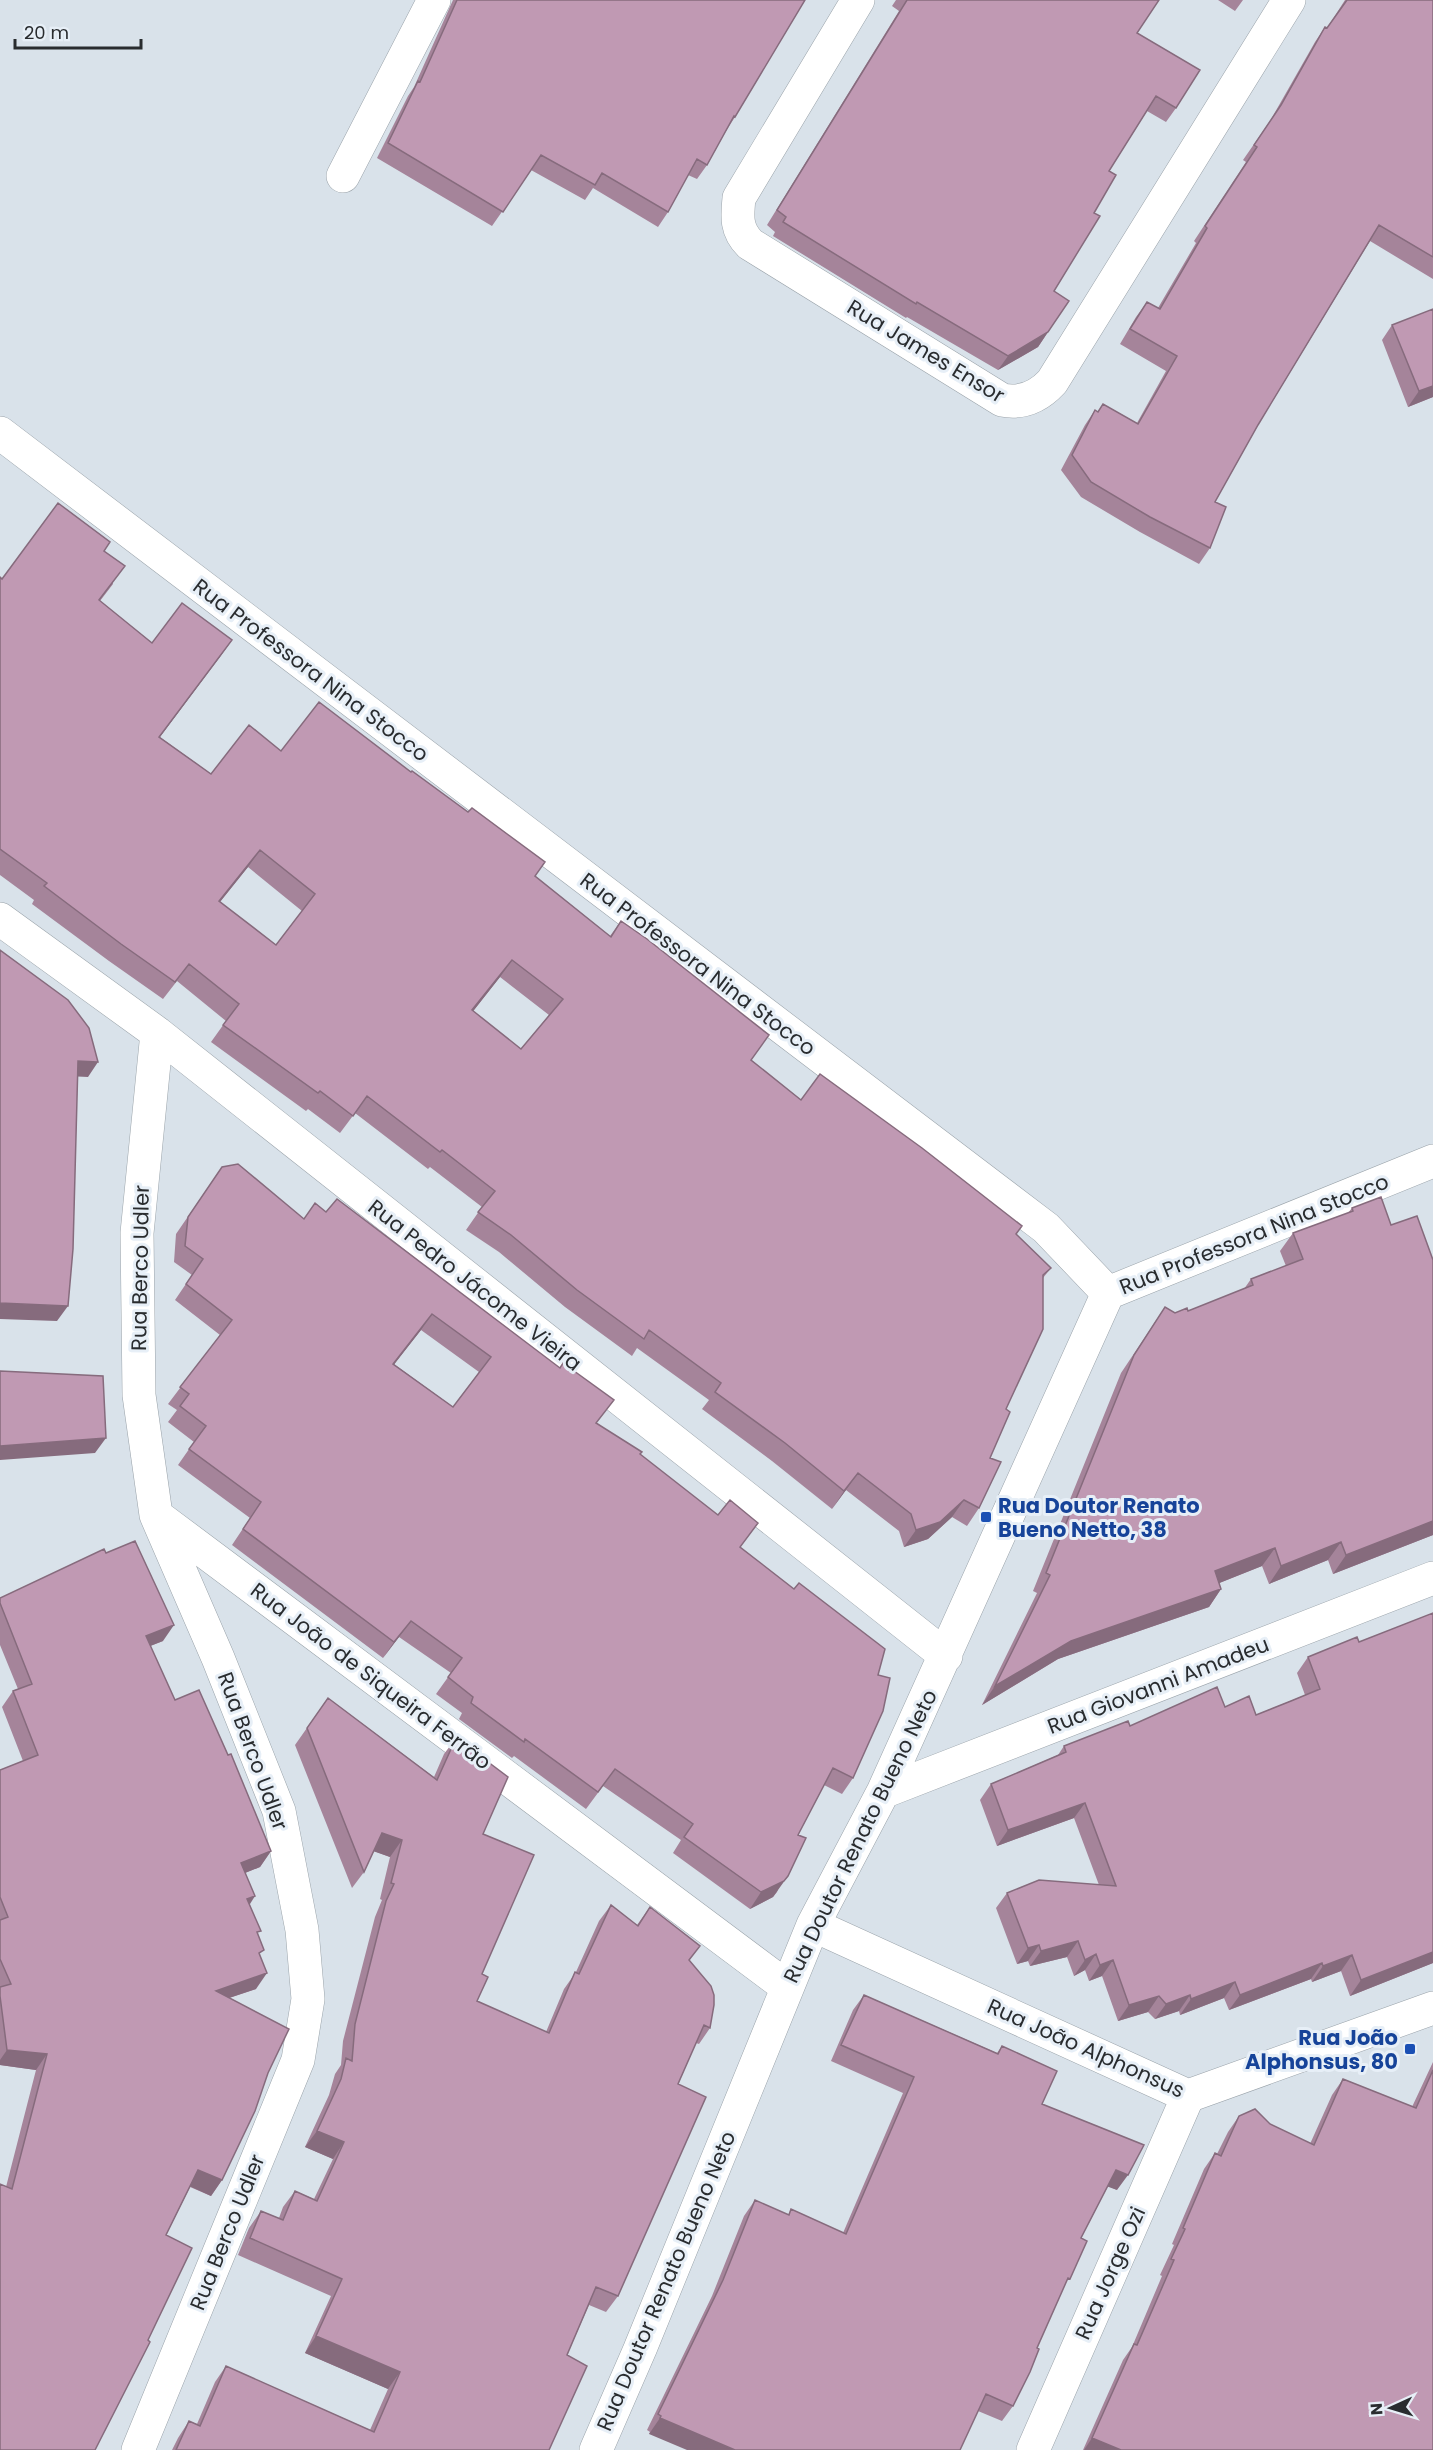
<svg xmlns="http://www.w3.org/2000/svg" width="1433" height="2450" viewBox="0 0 1433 2450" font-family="Poppins,sans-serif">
  <rect width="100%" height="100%" fill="#d9e2ea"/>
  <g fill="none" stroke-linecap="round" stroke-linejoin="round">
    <g stroke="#9aa3aa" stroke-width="34">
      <path id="minor" d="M858 0 739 198C737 217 736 230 750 244L1002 400C1022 404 1038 397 1052 382L1289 0
        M343 176 434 0
        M0 433 1046 1228 1108 1293
        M0 919 157 1033 946 1656
        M1108 1293 1433 1161
        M157 1516 787 1987
        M883 1792 1433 1578
        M813 1925 1188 2096 1433 2008
        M138 2450 298 2060 308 1999 302 1930 279 1811 218 1658 156 1515 139 1395 137 1233 157 1033
        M596 2450 640 2349 813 1925 883 1792 1108 1293
        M1033 2450 1188 2096"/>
    </g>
    <use href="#minor" stroke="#fff" stroke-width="33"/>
  </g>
  <path fill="#a5849a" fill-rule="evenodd" d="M453 0H805L735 117 726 131 707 165 697 179 688 175 668 212 658 227 593 188 585 200 531 170 492 226 377 158 408 96 414 87Z
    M896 0H1159L1137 33 1176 108 1166 122 1147 111 1109 171 1094 213 1054 291 1048 332 1038 347 998 370 907 317 906 318 773 236 775 232 767 225 899 11 892 6Z
    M1218 0H1243L1235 11Z
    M1345 0H1433V279L1370 241 1258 425 1215 502 1210 548 1199 564 1140 532 1081 497 1061 470 1085 425 1095 410 1098 412 1103 404 1137 423 1166 371 1120 344 1136 317 1147 302 1158 308 1196 243 1194 241 1246 162 1243 160 1270 121 1315 42 1325 27 1327 28Z
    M1392 325 1433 397 1408 407 1382 340Z
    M104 551 113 584 100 601 152 643 232 640 160 737 211 774 281 751 535 876 610 936 621 921 751 1060 801 1100 1016 1234 1051 1268 1043 1278 1006 1409 990 1458 979 1508 967 1526 952 1517 928 1539 904 1547 899 1531 846 1490 832 1509 772 1461 702 1409 709 1400 637 1348 632 1356 565 1307 499 1252 466 1230 482 1207 430 1167 428 1169 355 1113 340 1133 308 1109 306 1111 211 1042 226 1021 177 981 163 999 109 961 32 904 34 900 0 875V577L2 579ZM248 867 302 911 276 945 220 902ZM500 977 549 1015 521 1049 473 1011Z
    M222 1167 304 1219 597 1423 640 1454 878 1675 853 1778 842 1794 824 1785 798 1835 777 1892 773 1897 750 1909 673 1853 681 1840 603 1786 586 1809 514 1756 512 1758 459 1719 462 1713 436 1694 451 1673 399 1637 383 1658 232 1545 250 1518 178 1465 194 1442 168 1422 177 1410 168 1404 220 1335 175 1300 192 1275 174 1262 176 1234ZM421 1330 479 1372 453 1407 394 1364Z
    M1352 1208 1391 1225 1433 1260V1535L1333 1574 1328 1560 1269 1584 1262 1566 1219 1583 1221 1589 1209 1607 1058 1659 982 1705 1037 1593 1033 1591 1121 1373 1165 1307 1175 1313 1188 1311 1244 1289 1251 1279 1286 1266 1280 1251 1293 1233 1348 1213Z
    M106 1553 163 1641 150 1646 175 1700 271 1851 260 1867 245 1873 250 1905 258 1935 260 1956 256 1989 229 1998 268 2073 222 2180 211 2196 190 2187 166 2235 95 2450 6 2187 36 2070 0 2065V1770L23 1761 2 1707 13 1691 18 1689 0 1645V1603Z
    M1433 1613V1963L1350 1996 1341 1971 1312 1982 1311 1979 1229 2010 1224 1998 1180 2015 1179 2011 1155 2019 1148 2012 1118 2021 1102 1976 1089 1981 1085 1970 1074 1976 1067 1957 1030 1966 1028 1961 1017 1964 996 1908 1007 1893 1099 1885 1074 1818 997 1846 980 1800 991 1784 1058 1755 1064 1746 1130 1726 1225 1707 1256 1715 1305 1695 1297 1673 1308 1657 1359 1642Z
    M328 1698 434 1777 444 1754 456 1738 483 1834 482 1974 477 2001 546 2032 564 1989 576 1972 599 1921 611 1905 637 1925 650 1907 690 1961 710 2028 699 2044 696 2043 678 2084 618 2296 606 2312 589 2305 567 2355 549 2450H172L178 2438 189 2421 197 2424 215 2382 226 2366 370 2430 388 2389 305 2353 331 2296 238 2255 249 2228 261 2211 279 2218 283 2207 295 2191 314 2199 333 2159 305 2147 329 2095 335 2074 341 2065 343 2041 375 1917 382 1900 380 1899 390 1857 374 1851 364 1872 352 1888 295 1745Z
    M864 1995 997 2053 1002 2046 1042 2104 1117 2190 1108 2186 1081 2238 1064 2287 1037 2348 1013 2406 1002 2421 978 2411 649 2434 650 2432 647 2430 712 2296 744 2216 755 2200 788 2215 791 2209 843 2233 903 2093 831 2061 853 2010Z
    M1433 2062V2450H1083L1123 2360 1132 2347 1162 2276 1160 2275 1174 2245 1172 2244 1204 2169 1215 2153 1217 2154 1228 2132 1239 2116 1270 2124 1310 2144 1332 2095 1343 2079 1412 2107Z"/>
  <path fill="#866b7d" d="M1048 332 1038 347 998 370 1008 356Z
    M1433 386V397L1408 407 1419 391Z
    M232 640 220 657 147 754 159 737Z
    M260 850 248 867 207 918 219 901Z
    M512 960 500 977 460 1028 472 1010Z
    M78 1061 98 1062 88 1077 67 1076Z
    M0 1303 68 1306 57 1321 0 1319Z
    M432 1314 421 1330 382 1380 393 1364Z
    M106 1438 95 1453 0 1460V1446Z
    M858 1473 846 1490 832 1509 844 1491Z
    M964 1500 952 1517 928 1539 904 1547 916 1530Z
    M1433 1521V1535L1333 1574 1346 1555Z
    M1341 1542 1328 1560 1269 1584 1281 1566Z
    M1275 1548 1262 1566 1202 1590 1215 1571Z
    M1221 1589 1209 1607 1058 1659 982 1705 995 1686 1071 1641Z
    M411 1621 399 1637 383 1658 394 1642Z
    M174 1625 163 1641 135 1652 146 1636Z
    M1085 1803 1074 1818 997 1846 1008 1830Z
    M382 1833 402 1840 390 1857 370 1850Z
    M271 1851 260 1867 230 1879 241 1863Z
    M788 1876 773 1897 750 1909 761 1892Z
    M255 1896 245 1912 247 1899Z
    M1078 1941 1067 1957 1030 1966 1041 1951Z
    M1039 1945 1028 1961 1017 1964 1028 1948Z
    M1433 1952V1963L1350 1996 1361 1980Z
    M1096 1954 1085 1970 1074 1976 1085 1960Z
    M1352 1955 1341 1971 1312 1982 1323 1966Z
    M1113 1960 1102 1976 1089 1981 1100 1965Z
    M1322 1963 1311 1979 1229 2010 1240 1995Z
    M267 1973 256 1989 205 2006 216 1991Z
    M1235 1982 1224 1998 1180 2015 1191 1999Z
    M1190 1995 1179 2011 1155 2019 1166 2004Z
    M1159 1996 1148 2012 1118 2021 1129 2005Z
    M7 2050 47 2054 36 2070 0 2065V2060Z
    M317 2131 344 2142 333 2159 305 2147Z
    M198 2170 222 2180 211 2196 187 2185Z
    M1116 2170 1128 2175 1117 2190 1106 2186Z
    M316 2336 400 2372 388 2389 305 2353Z
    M660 2418 735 2450H687L649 2434Z
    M1092 2438 1121 2450H1084Z"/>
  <path fill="#c099b3" stroke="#866b7d" stroke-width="1.5" fill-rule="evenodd" d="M457 0H805L735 117 734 116 707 165 697 159 668 212 602 173 595 185 541 155 503 212 388 143 418 81 420 82Z
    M907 0H1159L1137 33 1200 70 1176 108 1156 96 1109 171 1116 175 1094 213 1100 216 1054 291 1069 301 1048 332 1008 356 917 302 916 304 783 222 786 217 777 210Z
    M1347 0H1433V257L1379 225 1258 425 1215 502 1226 507 1210 548 1150 517 1091 482 1072 455 1095 410 1098 412 1103 404 1138 424 1177 356 1130 329 1147 302 1160 309 1207 228 1205 226 1257 147 1254 145 1281 105 1325 27 1327 28Z
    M1433 309V386L1419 391 1392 325Z
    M58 503 110 542 104 551 125 566 99 600 152 643 182 603 232 640 159 737 211 774 249 725 281 751 319 702 411 772 412 771 468 812 472 808 545 862 535 876 611 937 621 921 647 939 769 1035 751 1060 801 1100 820 1074 922 1148 1022 1226 1016 1234 1051 1268 1043 1275V1329L1006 1409 1010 1412 990 1458 1001 1462 979 1508 964 1500 940 1522 916 1530 911 1514 858 1473 844 1491 785 1443 715 1392 721 1383 649 1330 644 1339 577 1290 511 1235 478 1212 495 1191 442 1150 440 1152 367 1096 353 1116 320 1091 318 1093 223 1025 239 1004 189 964 175 982 121 944 44 886 47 883 0 849V577L2 579ZM260 850 315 894 276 945 219 901ZM512 960 563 999 521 1049 472 1010Z
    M0 950 68 1000 89 1028 98 1062 78 1061 73 1249 68 1306 0 1303Z
    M238 1164 304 1219 315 1203 326 1212 337 1199 560 1368 563 1363 614 1400 596 1423 642 1452 640 1454 718 1515 730 1500 758 1523 740 1547 794 1589 799 1583 885 1649 878 1675 890 1678 883 1711 853 1778 833 1768 798 1835 806 1838 788 1876 784 1881 761 1892 684 1837 693 1824 615 1769 598 1792 525 1739 524 1742 471 1703 473 1697 448 1677 462 1658 411 1621 394 1642 243 1529 261 1502 189 1449 206 1426 180 1406 189 1394 180 1387 232 1320 186 1284 203 1259 185 1246 188 1217 222 1167ZM432 1314 491 1357 453 1407 393 1364Z
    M1381 1197 1391 1225 1417 1216 1433 1260V1521L1346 1555 1341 1542 1281 1566 1275 1548 1215 1571 1221 1589 1071 1641 995 1686 1050 1575 1046 1573 1134 1355 1165 1307 1175 1313 1187 1308 1188 1311 1253 1285 1251 1279 1303 1259 1293 1233 1353 1211 1352 1208Z
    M0 1371 103 1376 106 1438 0 1446Z
    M135 1541 174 1625 146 1636 175 1700 199 1690 228 1755 231 1754 271 1851 241 1863 255 1896 247 1899 261 1931 257 1932 264 1950 259 1953 267 1973 216 1991 289 2029 268 2073 255 2111 222 2180 198 2170 166 2235 192 2248 148 2340 150 2342 95 2450H0V2184L12 2189 47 2054 7 2050 0 1996V1987L11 1984 0 1959V1920L8 1917 0 1897V1770L38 1755 13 1691 32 1684 0 1603V1598L104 1549 106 1553Z
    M1433 1613V1952L1361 1980 1352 1955 1323 1966 1322 1963 1240 1995 1235 1982 1191 1999 1190 1995 1166 2004 1159 1996 1129 2005 1113 1960 1100 1965 1096 1954 1085 1960 1078 1941 1041 1951 1039 1945 1028 1948 1007 1893 1039 1880 1116 1886 1085 1803 1008 1830 991 1784 1066 1752 1064 1746 1128 1721 1130 1726 1217 1687 1225 1707 1249 1696 1256 1715 1291 1701 1320 1689 1308 1657 1357 1637 1359 1642Z
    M328 1698 437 1780 456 1738 508 1777 483 1834 534 1855 482 1974 488 1977 477 2001 549 2033 575 1972 579 1974 611 1905 638 1926 650 1907 700 1946 689 1960 711 1986 714 1995V2005L710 2028 704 2025 678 2084 706 2097 618 2296 596 2287 567 2355 587 2366 549 2450H176L189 2421 200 2426 226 2366 374 2432 400 2372 316 2336 342 2279 250 2238 261 2211 283 2220 295 2191 317 2201 344 2142 317 2131 341 2079 346 2058 352 2061 355 2024 386 1901 394 1884 391 1883 402 1840 382 1833 364 1872 307 1728Z
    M864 1995 998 2054 1002 2046 1057 2071 1042 2104 1144 2145 1128 2175 1116 2170 1081 2238 1087 2241 1070 2279 1068 2278 1037 2348 1039 2349 1030 2372 1013 2406 986 2394 960 2450H735L660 2418 661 2416 658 2414 723 2280 755 2200 789 2215 791 2209 846 2234 914 2077 841 2045Z
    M1433 2070V2450H1121L1092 2438 1134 2344 1137 2345 1174 2260 1171 2259 1185 2229 1183 2228 1215 2153 1221 2156 1239 2116 1255 2109 1270 2124 1314 2145 1343 2079 1416 2108Z"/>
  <g fill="#1a4fb4" stroke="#e7eff7" stroke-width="2">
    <rect x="980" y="1511" width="12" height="12" rx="3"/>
    <rect x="1404" y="2043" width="12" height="12" rx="3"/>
  </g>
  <g text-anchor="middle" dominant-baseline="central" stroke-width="6" stroke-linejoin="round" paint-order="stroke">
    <g font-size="21" fill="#292c2f" stroke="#e7eff7">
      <text transform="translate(926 351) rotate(31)">Rua James Ensor</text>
      <text transform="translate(311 670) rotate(37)">Rua Professora Nina Stocco</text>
      <text transform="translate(698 964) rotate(37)">Rua Professora Nina Stocco</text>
      <text transform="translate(1254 1234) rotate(-22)">Rua Professora Nina Stocco</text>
      <text transform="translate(140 1268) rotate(-89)">Rua Berco Udler</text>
      <text transform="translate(475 1285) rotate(38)">Rua Pedro Jácome Vieira</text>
      <text transform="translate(371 1676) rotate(37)">Rua João de Siqueira Ferrão</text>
      <text transform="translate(1158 1685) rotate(-21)">Rua Giovanni Amadeu</text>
      <text transform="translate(253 1751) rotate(70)">Rua Berco Udler</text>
      <text transform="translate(860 1836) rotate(-64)">Rua Doutor Renato Bueno Neto</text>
      <text transform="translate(1086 2048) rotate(24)">Rua João Alphonsus</text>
      <text transform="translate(227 2232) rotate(-68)">Rua Berco Udler</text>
      <text transform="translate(1110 2273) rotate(-66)">Rua Jorge Ozi</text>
      <text transform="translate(666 2281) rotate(-67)">Rua Doutor Renato Bueno Neto</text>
    </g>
    <g font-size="21" font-weight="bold" fill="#164399" stroke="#e7eff7" text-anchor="start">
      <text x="998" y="1505">Rua Doutor Renato<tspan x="998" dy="24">Bueno Netto, 38</tspan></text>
      <text x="1398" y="2037" text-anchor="end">Rua João<tspan x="1398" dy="24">Alphonsus, 80</tspan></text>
    </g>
  </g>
  <g transform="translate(1391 2408) rotate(266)" stroke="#e7eff7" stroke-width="4.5" paint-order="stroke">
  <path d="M0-4.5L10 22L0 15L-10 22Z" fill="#292c2f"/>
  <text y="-9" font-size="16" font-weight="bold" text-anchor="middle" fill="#292c2f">N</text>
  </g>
  <path d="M15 39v9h126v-9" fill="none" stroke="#292c2f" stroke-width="3"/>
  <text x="24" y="39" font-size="18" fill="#292c2f" stroke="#e7eff7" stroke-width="4.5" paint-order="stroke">20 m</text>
</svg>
